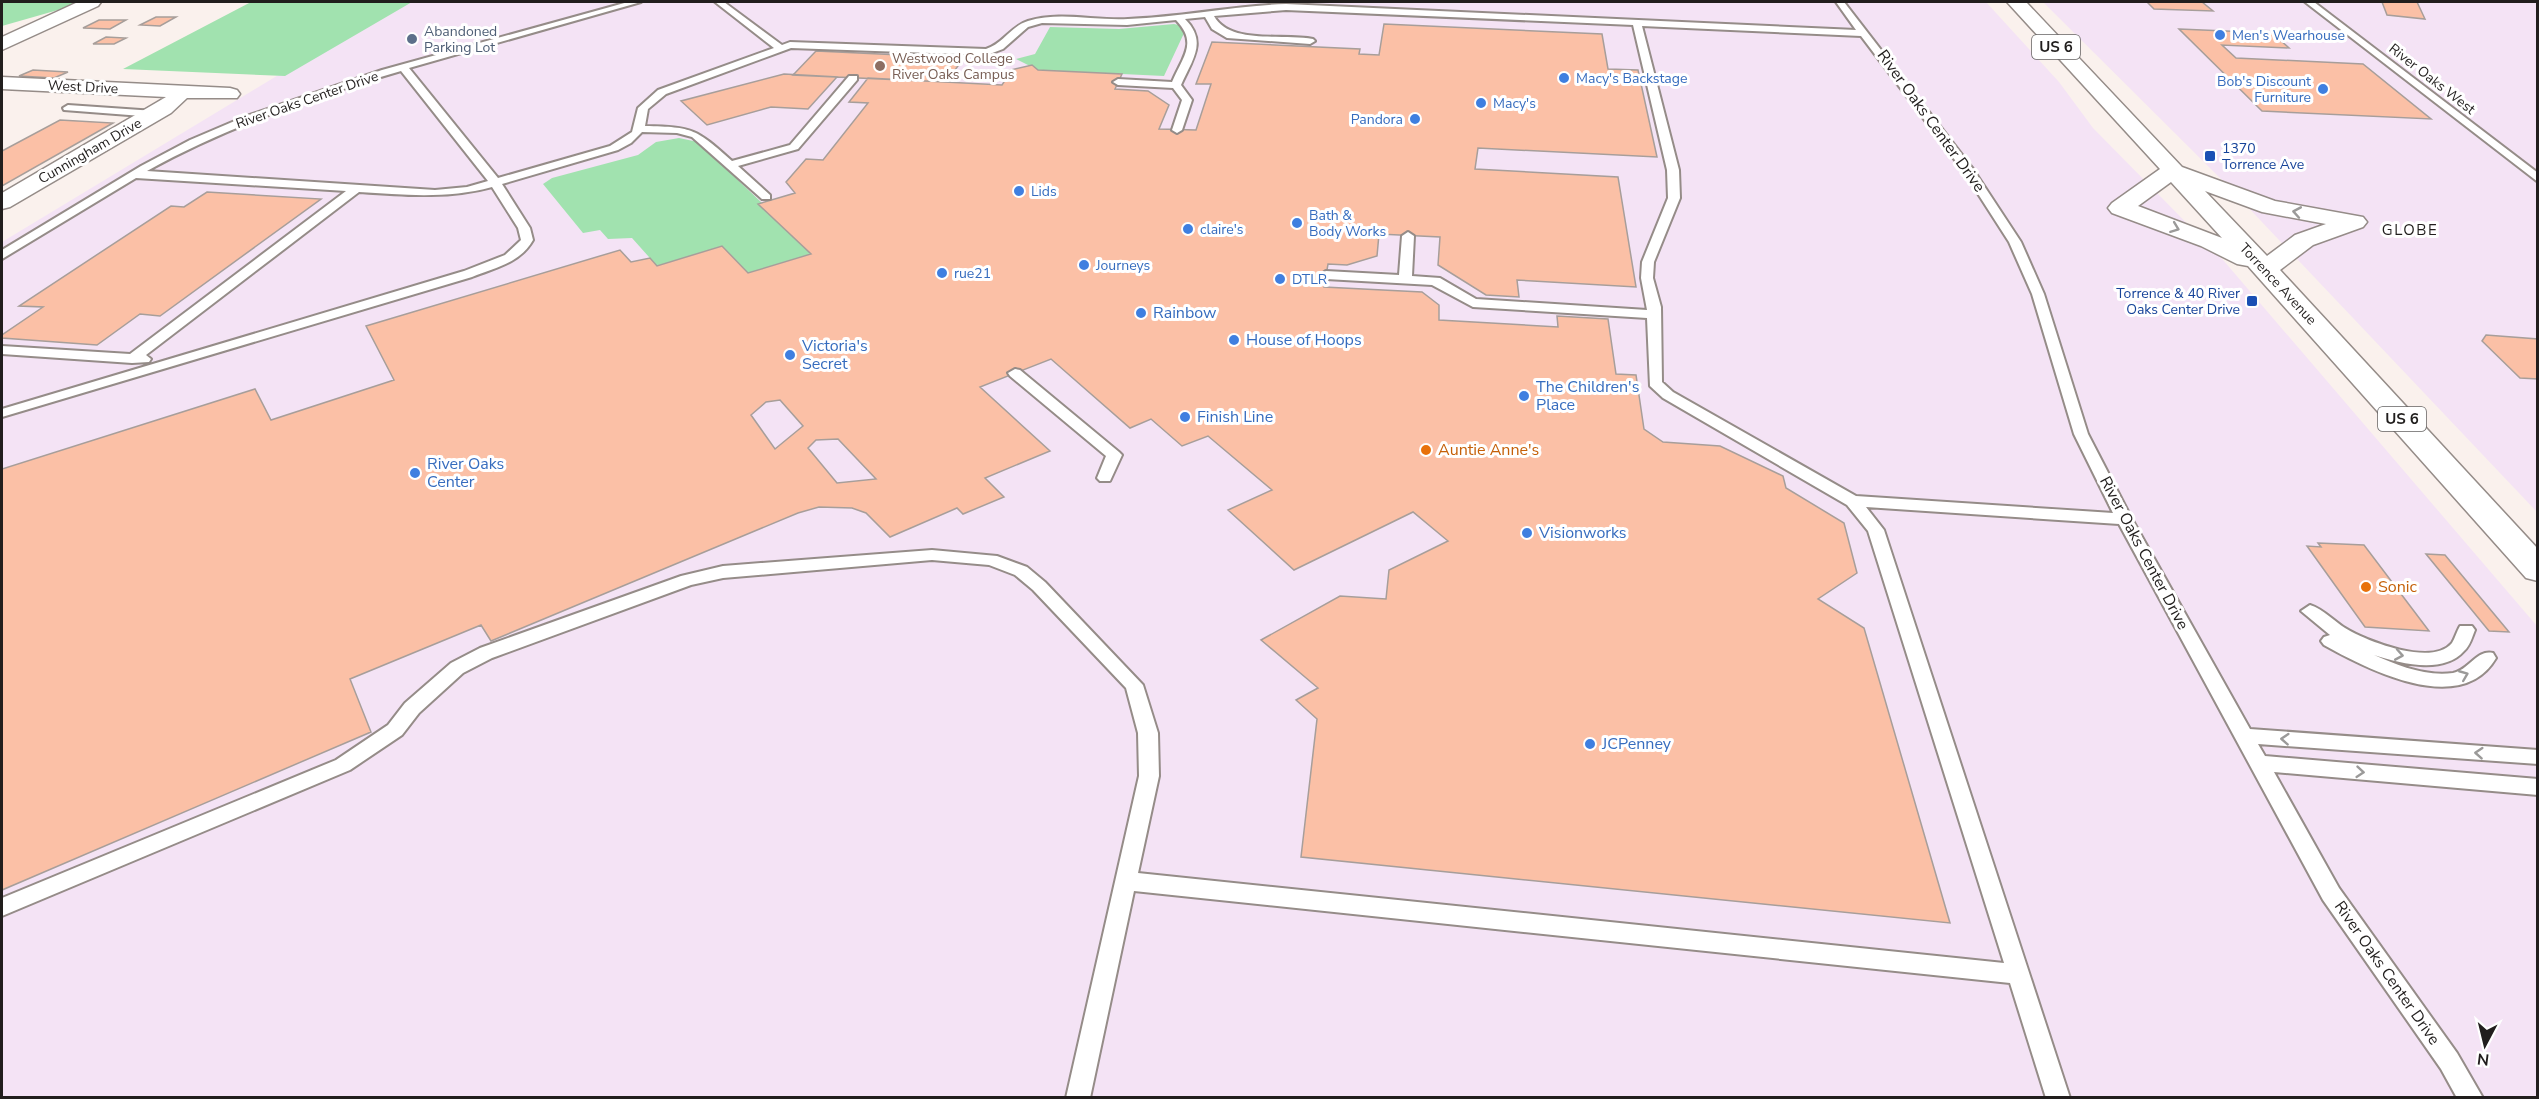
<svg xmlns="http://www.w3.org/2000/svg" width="2539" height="1099" viewBox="0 0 2539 1099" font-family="'Nunito Sans',sans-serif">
  <rect width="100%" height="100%" fill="#faf1ed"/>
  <path fill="#f4e3f5" d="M399 2H1986L2059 82 2093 128 2224 261 2537 626V1097L2 1098V242Z
    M2043 2H2537V512L2225 183Z"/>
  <path fill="#a1e2af" d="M2 2H86L2 26Z
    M251 2H412L285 76 123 69Z
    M1174 24 1183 26 1185 31 1164 76 1038 70 1016 59 1035 54 1050 27 1119 29Z
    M679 138 698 142 762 203 759 204 811 254 748 273 722 246 657 266 632 238 608 239 600 230 583 233 543 184 552 178 638 155 656 142Z"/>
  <path fill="#fbc0a6" stroke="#a79e9a" stroke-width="1.5" fill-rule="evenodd" d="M2147 2H2202L2213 11 2154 9Z
    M2382 2H2417L2425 19 2387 15Z
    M156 17H176L160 26 140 25Z
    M99 20H126L110 29 83 28Z
    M1384 24 1602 34 1608 69 1638 70 1657 157 1478 148 1475 169 1618 177 1636 287 1517 280 1519 297 1486 295 1438 265 1440 237 1379 234 1377 256 1347 265 1328 264 1324 287 1422 292 1439 305V320L1558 327 1557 316 1608 319 1616 374 1636 375 1644 429 1663 442 1720 446 1783 476 1786 488 1844 523 1857 573 1818 599 1864 628 1950 923 1301 857 1317 719 1296 700 1318 688 1261 640 1340 596 1386 599 1389 570 1448 541 1413 512 1294 570 1228 510 1272 490 1208 436 1182 446 1151 419 1130 428 1051 359 980 387 1050 451 985 478 1004 497 963 514 957 508 890 537 866 513 852 508 819 507 798 513 491 641 481 625 350 679 371 732 2 890V469L255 389 271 420 394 380 366 326 620 250 631 262 650 258 657 266 722 246 748 273 811 254 758 204 795 193 786 182 806 159 823 160 868 103 849 102 868 78 1002 85 1006 79 998 73 1032 65 1038 70 1122 74 1115 89 1148 91 1169 105 1159 129 1196 130 1211 84H1196L1212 42 1360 49 1359 54 1379 55ZM780 400 803 426 775 449 751 415 766 402ZM838 439 876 479 837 483 808 448 816 440Z
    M2179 29 2272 33 2289 48 2222 45 2236 58 2363 64 2431 119 2262 111Z
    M106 37 126 38 114 44H93Z
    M816 51 964 58 946 82 793 75Z
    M33 70 68 72 54 78 19 76Z
    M784 74 837 77 808 109 771 107 707 125 681 101Z
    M60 120 113 123 2 186V151Z
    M207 192 321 199 160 316 140 314 97 345 2 338V335L43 307 19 306 171 206 184 207Z
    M2486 335 2538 339V379L2520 378 2482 341Z
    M2318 543 2364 545 2429 631 2365 627 2307 546 2321 547Z
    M2426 554 2445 555 2509 632 2489 631Z"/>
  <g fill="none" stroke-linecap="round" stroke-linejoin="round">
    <g stroke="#958c88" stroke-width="4">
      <path id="lane" d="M628 2H641L409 68 498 178 610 146 632 132 638 108 658 90 774 48 715 2H724L782 45 790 42 986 49C1003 44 1011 26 1028 21 1060 11 1095 21 1128 19 1182 17 1231 6 1286 4L1856 30 1836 2H1844L1973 169 2021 242 2044 294 2088 434 2132 519 2250 729 2538 750V764L2258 744 2265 756 2538 779V795L2274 772 2339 888 2457 1053 2483 1098H2457L2441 1069 2323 900 2119 524 1866 507 1884 530 2070 1098H2046L2010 983 1134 891 1090 1098H1066L1139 776 1138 733 1126 688 1033 590 1015 575 989 565 932 560 723 578 691 585 492 658 463 673 419 713 402 735 350 770 2 916V898L336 760 388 725 405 703 451 663 480 648 681 576 723 566 932 550 997 556 1027 567 1045 582 1143 685 1158 733 1159 776 1138 873 2004 963 1868 531 1847 505 1663 398 1650 386 1647 318 1473 307 1432 285 1326 279 1320 275 1326 271 1399 275 1402 236 1408 232 1414 236 1412 276 1440 278 1476 299 1647 310 1641 278 1642 262 1668 198 1667 170 1633 25 1286 10 1214 16C1230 45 1283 33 1313 39L1315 41 1310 44 1227 38 1212 29 1205 17 1185 19C1208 42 1192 60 1181 85L1192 100 1182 130 1177 133 1172 130 1182 100 1173 88 1118 85 1113 82 1118 79 1172 82C1183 56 1198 43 1176 20L1127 25 1042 23 1028 27 1003 49 987 55 791 48 666 94 648 109 645 126C694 127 696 129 732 161L790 145 849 76H857V80L798 149 738 166 770 195V199H762L692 137 677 133 642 132 631 143 618 150 502 184 530 228 533 240C520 263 495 268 472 277L2 417V409L464 271 505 255 521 240 518 228 492 187C448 199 405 195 359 192L146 355 151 359 149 362 132 363 2 354V346L130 354 346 191 136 178 2 259V250L141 166 190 140 244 117 382 70ZM1642 26 1861 36 1964 172 2009 242 2032 294 2074 434 2113 513 1856 496 1673 392 1662 382 1661 307 1653 278 1654 262 1680 198 1679 170ZM401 71 488 181 467 187 435 190 147 171C227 127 313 97 401 71Z
        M2305 2H2314L2538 173V182Z
        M68 105 155 111 160 114 155 117 64 110 63 108Z
        M1015 369 1020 370 1119 452 1122 455 1110 481H1100L1097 478 1106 456 1010 376 1008 373Z
        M2310 605C2323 609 2334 621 2345 628 2366 641 2432 667 2452 643 2455 638 2457 631 2460 626H2472L2475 630C2472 637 2470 646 2464 651 2443 675 2399 663 2374 655 2397 665 2426 677 2453 673 2469 670 2477 649 2493 653L2496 658C2461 718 2367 669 2324 645L2321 641 2324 637 2330 635 2301 611Z"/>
    </g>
    <g stroke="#958c88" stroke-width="3">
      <path id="street" d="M78 2H101L98 6 2 50V37Z
        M2 77 230 88 237 90 240 94 237 98H187L171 113 10 207 2 209V193L166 97 2 89Z"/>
    </g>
    <g stroke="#958c88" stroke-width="3">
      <path id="primary" d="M2007 2H2026L2182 167 2275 201 2363 217 2367 222 2363 227 2313 245 2280 270 2538 549V581L2526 578 2248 266 2237 264 2201 246 2112 213 2108 208 2112 203 2160 169ZM2171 182 2222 238 2138 206ZM2205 191 2262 212 2326 224 2295 235 2267 256Z"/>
    </g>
    <use href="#lane" fill="#fff" fill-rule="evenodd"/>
    <use href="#street" fill="#fff" fill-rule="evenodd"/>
    <use href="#primary" fill="#fff" fill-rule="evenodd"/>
  </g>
  <defs><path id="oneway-chevron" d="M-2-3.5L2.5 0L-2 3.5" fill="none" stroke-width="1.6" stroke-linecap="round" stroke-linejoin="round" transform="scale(1.5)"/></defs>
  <g stroke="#9b9a99">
    <use href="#oneway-chevron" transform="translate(2297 212) rotate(-170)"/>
    <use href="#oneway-chevron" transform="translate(2175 228) rotate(21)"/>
    <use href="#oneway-chevron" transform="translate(2399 655) rotate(10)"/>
    <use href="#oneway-chevron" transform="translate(2464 675) rotate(-22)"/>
    <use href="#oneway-chevron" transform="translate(2285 739) rotate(-176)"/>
    <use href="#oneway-chevron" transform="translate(2479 753) rotate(-176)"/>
    <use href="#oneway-chevron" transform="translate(2360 772) rotate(5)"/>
  </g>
  <g fill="#3f7fe0" stroke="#fff" stroke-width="2">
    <circle cx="2220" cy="35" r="6"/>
    <circle cx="1564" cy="78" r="6"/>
    <circle cx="2323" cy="89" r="6"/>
    <circle cx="1481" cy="103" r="6"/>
    <circle cx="1415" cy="119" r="6"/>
    <circle cx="1019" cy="191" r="6"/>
    <circle cx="1297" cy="223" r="6"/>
    <circle cx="1188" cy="229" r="6"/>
    <circle cx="1084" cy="265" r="6"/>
    <circle cx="942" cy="273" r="6"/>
    <circle cx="1280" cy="279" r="6"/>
    <circle cx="1141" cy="313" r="6"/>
    <circle cx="1234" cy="340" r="6"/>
    <circle cx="790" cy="355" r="6"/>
    <circle cx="1524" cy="396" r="6"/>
    <circle cx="1185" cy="417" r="6"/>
    <circle cx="415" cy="473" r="6"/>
    <circle cx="1527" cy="533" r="6"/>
    <circle cx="1590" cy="744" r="6"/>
  </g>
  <circle fill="#5c6f8a" stroke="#fff" stroke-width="2" cx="412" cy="39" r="6"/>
  <circle fill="#8d6e63" stroke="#fff" stroke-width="2" cx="880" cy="66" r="6"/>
  <g fill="#1a4fb4" stroke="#fff" stroke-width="2">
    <rect x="2204" y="150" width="12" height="12" rx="3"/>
    <rect x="2246" y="295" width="12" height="12" rx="3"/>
  </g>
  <g fill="#e8710a" stroke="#fff" stroke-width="2">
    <circle cx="1426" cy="450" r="6"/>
    <circle cx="2366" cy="587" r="6"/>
  </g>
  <g text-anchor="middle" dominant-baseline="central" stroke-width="6" stroke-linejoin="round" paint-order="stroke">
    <g font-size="14" fill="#4e5e75" stroke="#fff" text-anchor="start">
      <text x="424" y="31">Abandoned<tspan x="424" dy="16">Parking Lot</tspan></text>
    </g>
    <g font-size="14" fill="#366cbe" stroke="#fff" text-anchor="start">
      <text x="2232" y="35">Men's Wearhouse</text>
      <text x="1576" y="78">Macy's Backstage</text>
      <text x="2311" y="81" text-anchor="end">Bob's Discount<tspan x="2311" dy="16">Furniture</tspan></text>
      <text x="1493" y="103">Macy's</text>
      <text x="1403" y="119" text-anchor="end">Pandora</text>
      <text x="1031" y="191">Lids</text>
      <text x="1309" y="215">Bath &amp;<tspan x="1309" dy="16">Body Works</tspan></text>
      <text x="1200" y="229">claire's</text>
      <text x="1096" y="265">Journeys</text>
      <text x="954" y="273">rue21</text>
      <text x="1292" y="279">DTLR</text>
    </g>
    <g font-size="14" fill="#785e54" stroke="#fff" text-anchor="start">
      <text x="892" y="58">Westwood College<tspan x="892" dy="16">River Oaks Campus</tspan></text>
    </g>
    <g font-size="14" fill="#211e1d" stroke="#fff">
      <text transform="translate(2432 79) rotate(38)">River Oaks West</text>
      <text transform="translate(83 87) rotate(3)">West Drive</text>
      <text transform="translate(307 100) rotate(-19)">River Oaks Center Drive</text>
      <text transform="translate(90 151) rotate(-30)">Cunningham Drive</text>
      <text transform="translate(2278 284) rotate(47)">Torrence Avenue</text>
    </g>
    <g font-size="14" fill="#164399" stroke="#fff" text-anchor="start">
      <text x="2222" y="148">1370<tspan x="2222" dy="16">Torrence Ave</tspan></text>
      <text x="2240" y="293" text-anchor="end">Torrence &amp; 40 River<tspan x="2240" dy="16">Oaks Center Drive</tspan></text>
    </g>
    <g fill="#fff" stroke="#646261" stroke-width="1.5">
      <rect x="2032" y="35" width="48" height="24" rx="4.5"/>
      <rect x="2378" y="407" width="48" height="24" rx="4.5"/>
    </g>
    <g font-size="15" font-weight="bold" fill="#211e1d">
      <text x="2056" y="47">US 6</text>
      <text x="2402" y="419">US 6</text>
    </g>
    <g font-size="15" letter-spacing="1.5" fill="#211e1d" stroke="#fff">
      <text x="2410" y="230">GLOBE</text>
    </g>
    <g font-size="16" fill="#211e1d" stroke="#fff">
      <text transform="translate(1931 121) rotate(54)">River Oaks Center Drive</text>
      <text transform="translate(2144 553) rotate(62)">River Oaks Center Drive</text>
      <text transform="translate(2387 973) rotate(55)">River Oaks Center Drive</text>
    </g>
    <g font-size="16" fill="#366cbe" stroke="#fff" text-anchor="start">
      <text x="1153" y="313">Rainbow</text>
      <text x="1246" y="340">House of Hoops</text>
      <text x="802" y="346">Victoria's<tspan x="802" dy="18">Secret</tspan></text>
      <text x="1536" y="387">The Children's<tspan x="1536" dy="18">Place</tspan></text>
      <text x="1197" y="417">Finish Line</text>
      <text x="427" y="464">River Oaks<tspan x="427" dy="18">Center</tspan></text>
      <text x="1539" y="533">Visionworks</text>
      <text x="1602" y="744">JCPenney</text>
    </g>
    <g font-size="16" fill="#c56008" stroke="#fff" text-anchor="start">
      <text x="1438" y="450">Auntie Anne's</text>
      <text x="2378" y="587">Sonic</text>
    </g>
  </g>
  <rect width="2539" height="1099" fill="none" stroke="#211e1d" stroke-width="6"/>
  <g transform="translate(2485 1045) rotate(187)" stroke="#ffffff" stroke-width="4.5" paint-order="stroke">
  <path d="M0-4.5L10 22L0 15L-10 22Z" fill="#211e1d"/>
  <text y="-9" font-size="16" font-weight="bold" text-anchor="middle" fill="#211e1d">N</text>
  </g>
</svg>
